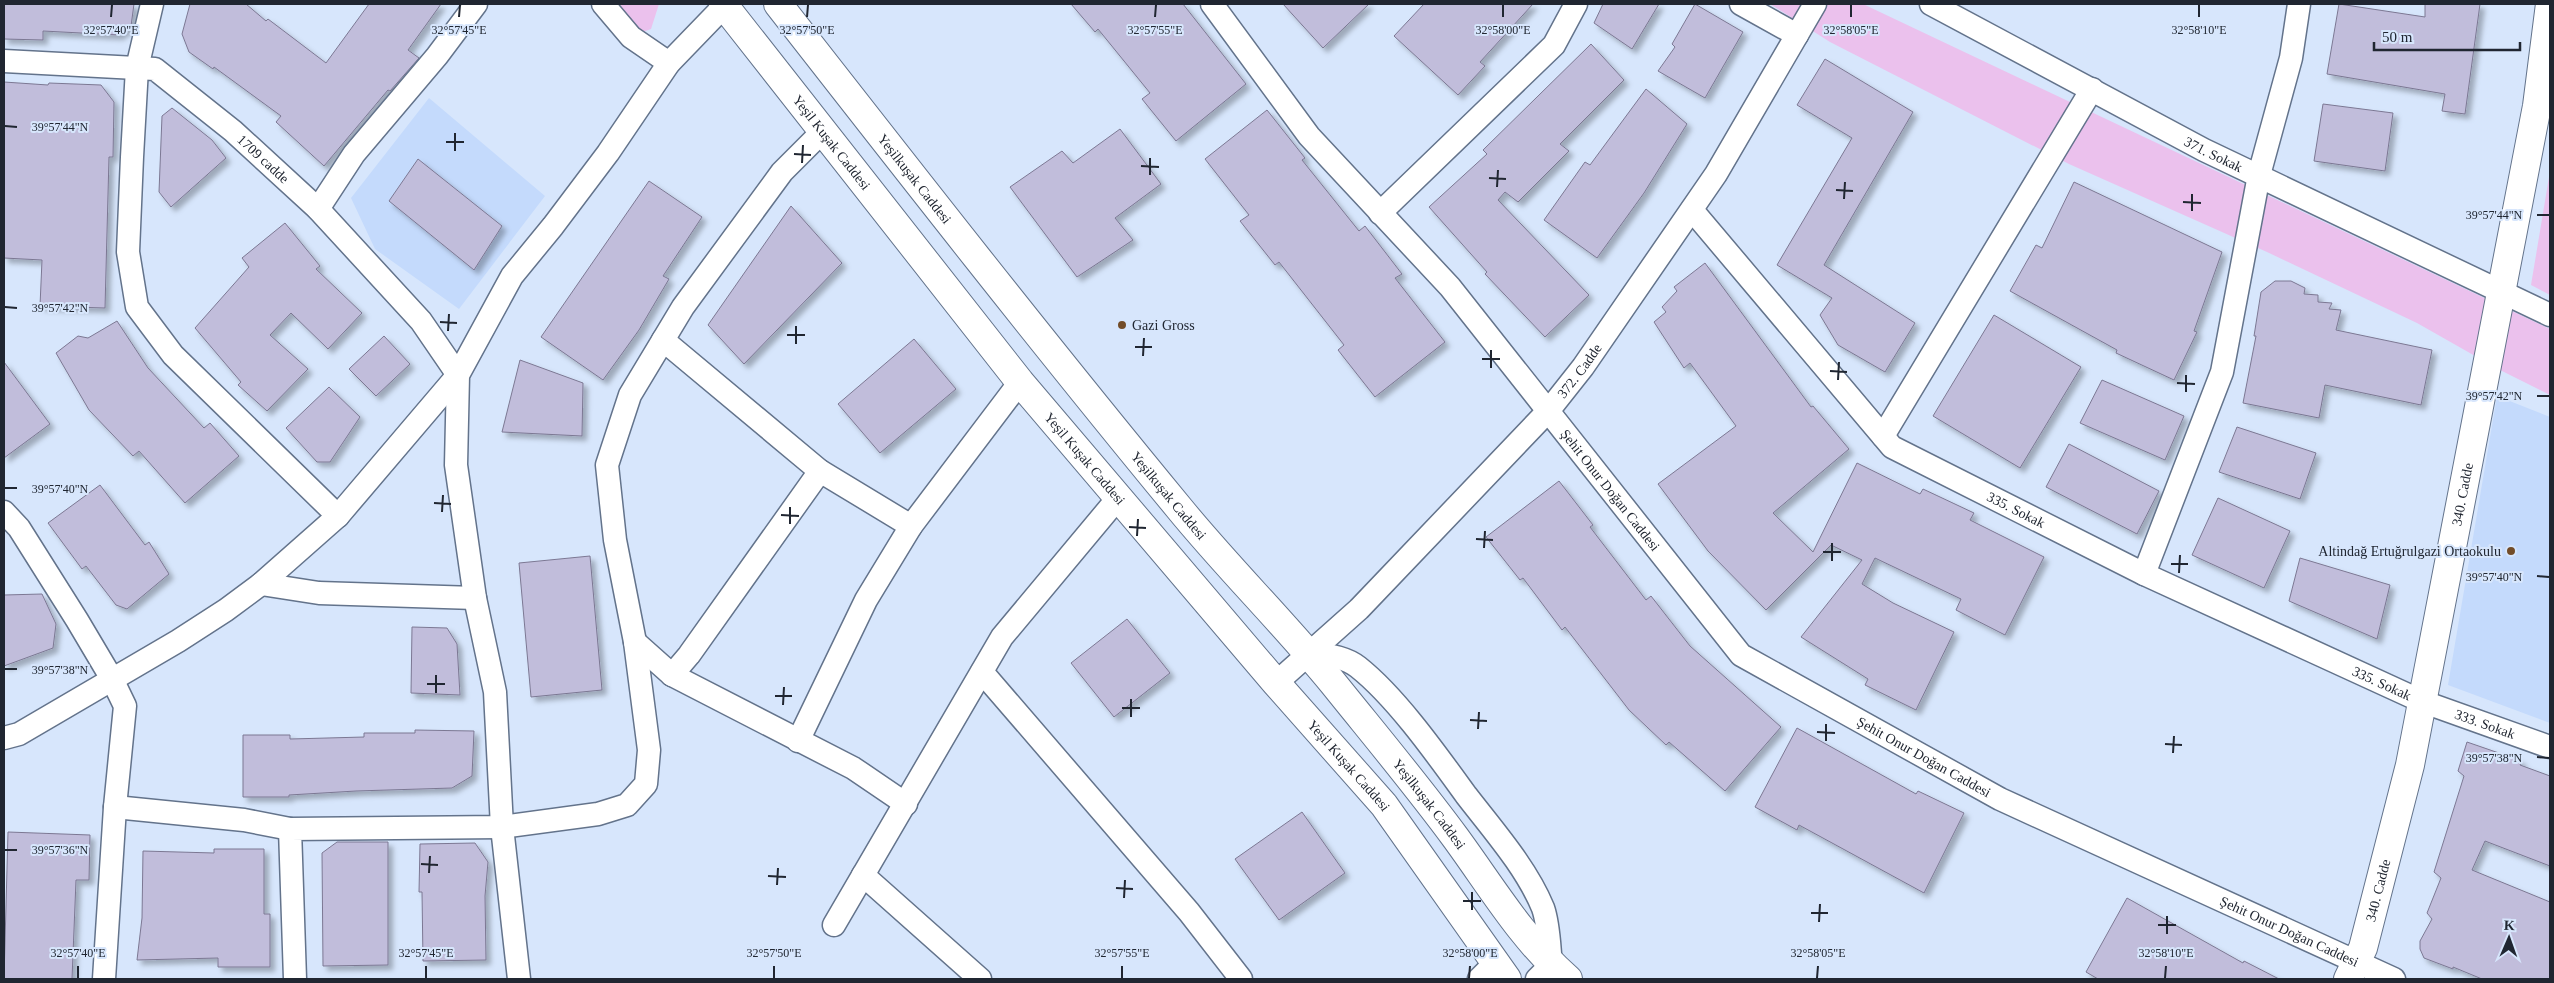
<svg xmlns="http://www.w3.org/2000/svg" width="2554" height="983" viewBox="0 0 2554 983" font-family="'Times New Roman',serif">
  <defs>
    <filter id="shadow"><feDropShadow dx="4.5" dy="4.5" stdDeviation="2.5" flood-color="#0004"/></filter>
  </defs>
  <rect width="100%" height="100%" fill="#d7e6fc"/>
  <path fill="#c4dafc" d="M429 98 545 196 459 309 375 249 351 198Z
    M2497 396 2550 417V723L2448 685Z"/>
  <path fill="#ebc1ed" d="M620 4H659L651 29 637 34Z
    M1770 4H1863L2550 329V395L2498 369 2417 323 2267 252 2069 164 1830 42Z
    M2550 171V295L2531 285Z"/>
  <path fill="#c1bddb" stroke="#7c7893" filter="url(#shadow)" d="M4 4H134L131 26 119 35 43 31V40L4 39Z
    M190 4H246L266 21 268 19 326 63 369 4H441L408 50 419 58 390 91 388 90 324 166 276 122 281 116 214 67 213 69 189 52 182 34Z
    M1071 4H1183L1246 84 1176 141 1142 99 1150 93 1098 29 1095 32Z
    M1283 4H1369L1323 48Z
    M1424 4H1533L1480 62 1485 66 1458 95 1394 36Z
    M1603 4H1659L1632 49 1594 23Z
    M1695 4 1743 32 1705 98 1658 71 1675 47 1672 44Z
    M2339 4 2425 17V4H2480L2465 114 2442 111 2445 94 2327 74Z
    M1591 44 1624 80 1560 144 1569 151 1518 202 1505 192 1498 200 1589 295 1545 337 1485 274 1487 272 1429 207 1487 154 1483 150Z
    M1825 59 1913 112 1824 265 1915 323 1885 372 1838 345 1820 315 1832 298 1777 265 1852 138 1797 105Z
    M4 82 48 85 49 83 101 85 114 102 113 157H109L105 308 40 306 42 260 4 258Z
    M1646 89 1687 124 1644 193 1597 258 1544 220 1585 162 1590 165Z
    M2323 104 2393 113 2385 171 2314 161Z
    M172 108 212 140 226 158 171 207 159 192 162 116Z
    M1267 110 1305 158 1302 160 1359 231 1365 226 1402 274 1395 278 1445 342 1375 397 1338 350 1344 345 1279 262 1275 265 1240 221 1249 215 1205 159Z
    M1120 129 1161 184 1115 218 1133 240 1077 277 1010 187 1062 151 1073 163Z
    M418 159 502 226 474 270 389 201Z
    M649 181 702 217 663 276 669 279 639 330 603 380 541 337Z
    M2074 182 2222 252 2194 331 2197 332 2174 380 2116 353 2117 350 2010 291 2036 245 2042 248Z
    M791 206 842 263 744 364 708 325Z
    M285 223 320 266 316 269 362 313 328 349 291 313 270 335 308 369 267 411 238 385 241 382 195 328 249 267 242 258Z
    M1705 263 1811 407 1813 406 1849 449 1773 513 1813 552 1857 463 1920 494 1923 489 1974 513 1970 520 2044 557 2005 635 1956 610 1961 599 1875 558 1862 584 1893 603 1954 632 1916 710 1865 685 1868 679 1801 637 1862 560 1831 545 1766 610 1708 551 1658 484 1736 426 1690 363 1684 368 1654 322 1666 312 1662 307 1677 291 1674 287Z
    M2275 281H2291L2305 288 2304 294 2318 295V302L2332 303 2329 309 2341 310 2336 330 2432 350 2421 405 2325 385 2319 418 2243 403 2256 336H2254L2261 292Z
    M1994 315 2081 367 2020 468 1933 416Z
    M117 321 148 368 204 428 210 423 239 456 185 503 139 451 133 456 89 410 56 353 78 336 88 338Z
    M384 336 410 364 376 396 349 369Z
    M914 339 956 389 880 453 838 404Z
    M520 360 583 383 582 436 502 432Z
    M4 362 50 424 4 458Z
    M2102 380 2184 416 2165 460 2080 423Z
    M329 387 360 417 330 462H317L286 428Z
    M2237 427 2316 453 2300 499 2219 472Z
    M2069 444 2159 491 2137 534 2046 487Z
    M1559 481 1593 525 1590 527 1646 600 1651 596 1690 646 1781 727 1725 791 1669 742 1666 745 1629 710 1565 627 1562 630 1523 578 1520 580 1486 537Z
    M100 485 145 545 149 542 169 574 127 609 116 605 86 566 82 569 48 523Z
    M2218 498 2290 531 2264 588 2192 555Z
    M590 556 602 690 531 697 519 563Z
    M2300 558 2390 585 2377 639 2289 601Z
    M42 594 56 624 53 648 4 666V595Z
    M1127 619 1170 673 1114 717 1071 663Z
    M412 627 447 628 457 644 460 695 411 693Z
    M1797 728 1916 794 1918 791 1964 813 1924 893 1799 825 1797 830 1755 807Z
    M415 730 474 731 472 776 452 788 356 791 289 795V797H243V735H290V739L364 737V733H415Z
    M2467 742 2522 761 2520 765 2550 776V866L2485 841 2472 870 2550 902V979H2482L2453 967V969L2424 958 2420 949V941L2432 919 2427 913 2441 878 2434 872 2464 776 2458 771Z
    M1302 812 1345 873 1279 920 1235 859Z
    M8 832 90 835 89 880H76L72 979H4Z
    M337 842H388V965L323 966 322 853Z
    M475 843 488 862 485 896 486 960 423 961 422 892H419L420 844Z
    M214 849H264V914H270V967H218V958L137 960 142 918 143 851 214 853Z
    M2127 898 2243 963 2244 961 2279 979H2098L2086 972Z"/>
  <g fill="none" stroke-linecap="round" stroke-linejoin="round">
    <g stroke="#63738b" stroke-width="25">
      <g id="minor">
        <path d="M152 4 137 68 132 157 128 252 137 307 173 355 338 516"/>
        <path d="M603 4 631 37 669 63"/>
        <path id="s1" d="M1212 4 1309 136 1450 287 1741 655 2000 799 2394 979"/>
        <path d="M1741 4 1797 35"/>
        <path id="s2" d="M1931 4 2204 150 2550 315"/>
        <path id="s3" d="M4 61 155 69 233 131 318 209 421 321 458 375 338 516 261 584 226 610 178 641 19 734 4 738"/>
        <path d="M318 209 354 154 437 56 476 4"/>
        <path id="s4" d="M1692 210 1892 447 2144 574 2421 701 2550 747"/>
        <path d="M1380 213 1554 45 1576 4"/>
        <path d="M663 340 820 471 911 526"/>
        <path d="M1883 436 2092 89"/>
        <path d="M4 512 19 528 77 620 112 679 125 706 115 807 104 979"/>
        <path d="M2144 574 2222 372 2259 175 2291 58 2299 4"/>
        <path d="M261 584 319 593 475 598"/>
        <path d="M635 642 672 675 853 768 906 804"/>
        <path d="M1308 652C1325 655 1344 656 1358 667 1396 697 1437 755 1466 795 1493 830 1526 867 1543 908 1549 925 1549 946 1551 965L1537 979"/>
        <path d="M982 672 1189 912 1241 979"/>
        <path d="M672 675 689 655 820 471"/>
        <path id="s5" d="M1276 683 1359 609 1549 410 1583 367 1716 174 1815 4"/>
        <path d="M798 741 866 600 911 526 1020 382"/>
        <path d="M115 807 244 820 290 829"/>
        <path d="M863 875 980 979"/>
        <path d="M834 925 1002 637 1118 498"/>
        <path d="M295 979 290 829 502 827 598 814 627 805 646 784 649 750 635 642 615 540 607 465 630 395 683 307 782 172 823 131"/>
        <path d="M519 979 502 827 495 692 475 598 456 465 458 375 512 276 553 226 608 153 669 63 726 4"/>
        <path d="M1479 979 1495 963"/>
      </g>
    </g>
    <g stroke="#63738b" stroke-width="30">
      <g id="tertiary">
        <path id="s6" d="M2348 979 2363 948 2410 765 2537 106 2550 4"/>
      </g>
    </g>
    <g stroke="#63738b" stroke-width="30">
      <g id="secondary">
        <path id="s7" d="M723 4 1020 382 1276 683 1384 805 1507 979"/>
        <path id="s8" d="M778 4C910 173 1042 342 1179 508 1228 568 1284 623 1333 683 1374 734 1416 784 1455 837 1491 886 1522 939 1568 979"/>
      </g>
    </g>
    <use href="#minor" stroke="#fff" stroke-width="22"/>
    <use href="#tertiary" stroke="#fff" stroke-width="28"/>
    <use href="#secondary" stroke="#fff" stroke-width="28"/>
  </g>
  <path fill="none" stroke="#202631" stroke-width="2" d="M111 17 112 5M459 17 460 5M807 17 808 5M1155 17 1156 5M1503 17V5M1851 17V5M2199 17V5M5 126 17 127M446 142H464M455 151V133M794 154 811 155M802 163 803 145M1141 166 1159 167M1150 175V158M1489 178 1506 179M1497 187 1498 170M1836 190 1853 191M1844 199 1845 182M2183 202 2201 203M2192 211V194M2537 215H2549M5 307 17 308M440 322 457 323M448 331 449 314M787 335H805M796 344V326M1135 347H1152M1143 356 1144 338M1482 359H1500M1491 368V350M1830 371 1847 372M1838 380 1839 362M2177 383 2195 384M2186 392V375M2537 396H2549M5 488H17M434 503 451 504M442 512 443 495M781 515 799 516M790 524V507M1129 527 1146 528M1137 536 1138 519M1476 539 1493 540M1484 548 1485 531M1823 552H1841M1832 561V543M2171 564H2188M2179 573 2180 555M2537 576 2549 577M5 669H17M427 684H445M436 693V675M775 696H792M783 705 784 687M1122 708H1140M1131 717V699M1470 720 1487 721M1478 729 1479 712M1817 732 1835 733M1826 741V724M2165 744 2182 745M2173 753 2174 736M2537 757 2549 758M5 850H17M421 864 438 865M429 873 430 856M768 876 786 877M777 885 778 868M1116 888 1133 889M1124 898 1125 880M1463 901H1481M1472 910V892M1811 913H1828M1819 922 1820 904M2158 925H2176M2167 934V916M78 978V966M426 978V966M774 978V966M1122 978V966M1469 978 1470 966M1817 978 1818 966M2165 978 2166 966"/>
  <g fill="#724c28" stroke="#d7e6fc" stroke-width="2">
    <circle cx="1122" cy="325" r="5"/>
    <circle cx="2511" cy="551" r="5"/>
  </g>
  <g text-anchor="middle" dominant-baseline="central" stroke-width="4" stroke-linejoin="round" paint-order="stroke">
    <g font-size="14" fill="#202631" stroke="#d7e6fc">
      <text stroke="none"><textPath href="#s7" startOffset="176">Yeşil Kuşak Caddesi</textPath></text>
      <text stroke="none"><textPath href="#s2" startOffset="320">371. Sokak</textPath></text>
      <text stroke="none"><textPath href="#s3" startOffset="292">1709 cadde</textPath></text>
      <text stroke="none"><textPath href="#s8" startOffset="222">Yeşilkuşak Caddesi</textPath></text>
      <text stroke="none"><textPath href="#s5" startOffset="436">372. Cadde</textPath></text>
      <text stroke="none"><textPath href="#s7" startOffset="581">Yeşil Kuşak Caddesi</textPath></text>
      <text stroke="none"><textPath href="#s1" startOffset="629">Şehit Onur Doğan Caddesi</textPath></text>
      <text stroke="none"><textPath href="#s8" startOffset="628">Yeşilkuşak Caddesi</textPath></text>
      <text stroke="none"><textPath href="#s6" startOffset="499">340. Cadde</textPath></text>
      <text stroke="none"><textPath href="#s4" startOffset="449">335. Sokak</textPath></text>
      <text stroke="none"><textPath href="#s4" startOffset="854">335. Sokak</textPath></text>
      <text stroke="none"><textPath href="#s4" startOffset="965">333. Sokak</textPath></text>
      <text stroke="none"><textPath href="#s1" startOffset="1049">Şehit Onur Doğan Caddesi</textPath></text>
      <text stroke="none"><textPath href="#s7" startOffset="986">Yeşil Kuşak Caddesi</textPath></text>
      <text stroke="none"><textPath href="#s8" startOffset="1032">Yeşilkuşak Caddesi</textPath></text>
      <text stroke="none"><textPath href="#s6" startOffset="94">340. Cadde</textPath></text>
      <text stroke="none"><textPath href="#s1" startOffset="1454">Şehit Onur Doğan Caddesi</textPath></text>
    </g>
    <g font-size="14" fill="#202631" stroke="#d7e6fc" text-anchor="start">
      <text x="1132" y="325">Gazi Gross</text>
      <text x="2501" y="551" text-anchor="end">Altindağ Ertuğrulgazi Ortaokulu</text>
    </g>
  </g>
  <g font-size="12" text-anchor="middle" fill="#202631" stroke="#d7e6fc" stroke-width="4" stroke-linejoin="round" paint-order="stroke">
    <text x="111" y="34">32°57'40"E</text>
    <text x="459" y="34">32°57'45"E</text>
    <text x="807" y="34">32°57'50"E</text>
    <text x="1155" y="34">32°57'55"E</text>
    <text x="1503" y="34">32°58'00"E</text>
    <text x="1851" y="34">32°58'05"E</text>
    <text x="2199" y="34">32°58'10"E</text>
    <text x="60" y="131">39°57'44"N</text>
    <text x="2494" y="219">39°57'44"N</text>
    <text x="60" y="312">39°57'42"N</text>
    <text x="2494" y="400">39°57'42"N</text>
    <text x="60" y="493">39°57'40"N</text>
    <text x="2494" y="581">39°57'40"N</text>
    <text x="60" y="674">39°57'38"N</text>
    <text x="2494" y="762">39°57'38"N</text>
    <text x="60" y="854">39°57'36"N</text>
    <text x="78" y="957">32°57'40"E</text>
    <text x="426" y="957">32°57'45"E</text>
    <text x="774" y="957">32°57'50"E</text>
    <text x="1122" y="957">32°57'55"E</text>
    <text x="1470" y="957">32°58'00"E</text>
    <text x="1818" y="957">32°58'05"E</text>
    <text x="2166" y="957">32°58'10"E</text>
  </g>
  <rect width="2554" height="983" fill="none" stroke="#202631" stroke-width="10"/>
  <g transform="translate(2509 938) rotate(2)" stroke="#d7e6fc" stroke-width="4" paint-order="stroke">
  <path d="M0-4L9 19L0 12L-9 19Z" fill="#202631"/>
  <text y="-8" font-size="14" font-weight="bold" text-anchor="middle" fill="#202631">K</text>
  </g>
  <path d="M2374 42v8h146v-8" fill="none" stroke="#202631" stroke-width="2.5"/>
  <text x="2382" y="42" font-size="15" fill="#202631" stroke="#d7e6fc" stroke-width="4" paint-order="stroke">50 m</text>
</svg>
